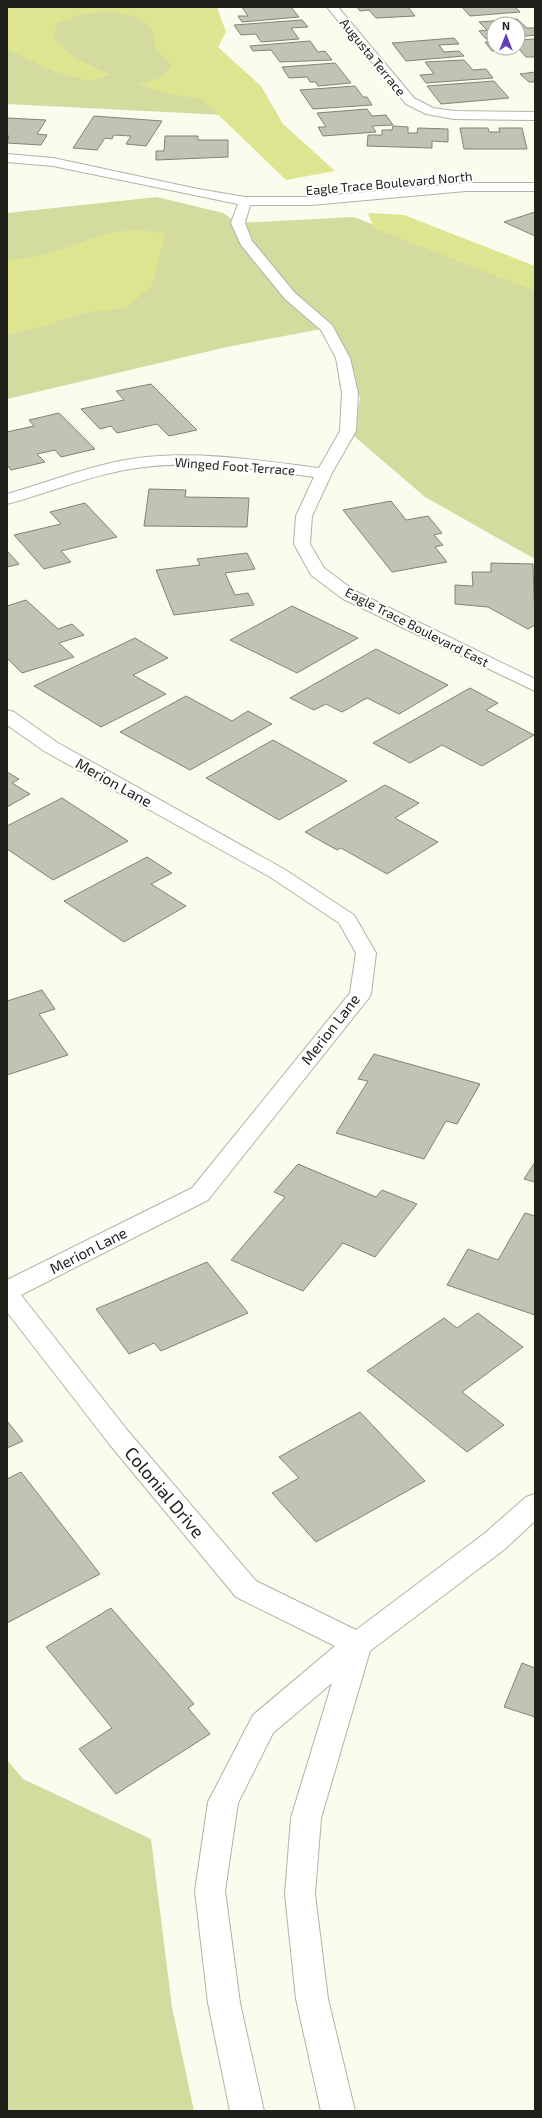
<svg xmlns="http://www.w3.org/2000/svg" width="542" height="2118" viewBox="0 0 542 2118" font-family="'Exo 2',sans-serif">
  <rect width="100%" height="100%" fill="#fafcee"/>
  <path fill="#d4db9e" d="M7 11H166L244 116 7 104Z
    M157 197 223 213 238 223 354 217 535 289V559L425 497 354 436 360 397 327 328 227 347 7 399V213Z
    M7 1760 23 1779 151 1839 172 2007 194 2111H7Z"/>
  <path fill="#dde591" d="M7 7H217L226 32 218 47 261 86 283 124 335 171 286 180 202 99 171 94 138 85 162 77 172 66 157 51 151 27 138 17 112 12 82 14 57 23 54 39 73 57 111 75 90 81 53 71 7 49Z
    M368 213 404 215 535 266V291L374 228Z
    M141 230 165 234 152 286 125 308 83 313 43 326 7 335V259C36 262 76 243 105 234 116 231 129 231 141 230Z"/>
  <path fill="#c1c3b5" stroke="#828377" d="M242 7H291L299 17 242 22 238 16H248Z
    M357 7H408L415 16 376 18 369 10 360 11Z
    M462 7H515L520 12 470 16Z
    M517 19 527 28H535V35L518 37V24H494V39H486L479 31 487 30 479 22Z
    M302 20 308 27 291 28 299 39 261 42 256 34 241 35 234 25Z
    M454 38 459 44 439 45 444 52 459 51 464 56 406 61 392 43Z
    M535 39V57H526L519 49 492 51 485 42H494V48H518V40Z
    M310 41 318 52 325 51 332 60 280 62 271 50 253 51 250 46Z
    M464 60 473 70 486 69 493 78 426 83 420 75 434 74 425 62Z
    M335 63 351 83 318 86 316 82H310L307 77 289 78 282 67Z
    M535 72V82H529L520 74Z
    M494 81 509 98 441 104 427 86Z
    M355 86 363 97H367L372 105 313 109 300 90Z
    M367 109 372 116 386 115 393 125 372 126 376 132 323 136 318 127H326L317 113Z
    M94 116 162 121 146 146 126 144 131 136 114 135 112 139 105 138 97 150 73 148Z
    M7 118 46 120 37 134 47 135 41 145 7 143 9 136H7Z
    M393 126 408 127V133H417L418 128 448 129V142L432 141V148L367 146 368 135H382V130H392Z
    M460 128H488L489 132H500L499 128H522L527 149H464Z
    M165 136H198V140H228V157L156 160V151H164Z
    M535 212V236L504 222Z
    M151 384 197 430 169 436 157 424 117 433 111 426 100 429 81 409 124 400 116 391Z
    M59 413 95 449 61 457 55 450 37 454 45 462 11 470 7 465V432L34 426 29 420Z
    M149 489 186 490 185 497 249 498 247 527 144 526Z
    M391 501 406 520 428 516 442 533 434 535 443 545 435 547 447 562 392 572 343 510Z
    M85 503 117 537 61 551 71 562 44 569 14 535 61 524 50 512Z
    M7 551 19 564 7 567Z
    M247 553 255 569 225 573 235 595 248 593 254 605 174 615 156 570 200 565 197 559Z
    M491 563 533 564 535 625 528 629 488 607 455 604V585L473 586 472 572H491Z
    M26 600 58 629 72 624 84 635 59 643 74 657 22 673 7 658V606Z
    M292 606 358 638 297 673 230 640Z
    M135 638 168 658 133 675 166 694 101 727 34 686Z
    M376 649 448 685 399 714 367 698 342 712 326 704 314 710 290 698Z
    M470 688 498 703 486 710 534 735 482 766 442 745 410 763 373 743Z
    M186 696 232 721 248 711 272 724 190 770 120 732Z
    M273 740 347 781 279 820 206 778Z
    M7 772 19 779 12 783 30 794 7 807Z
    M385 785 419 803 395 818 438 842 387 874 341 848 337 850 305 832Z
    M62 798 128 841 53 880 7 849V826Z
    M147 857 172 873 151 884 186 906 124 942 64 901Z
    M42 990 55 1009 39 1014 68 1055 7 1075V1001Z
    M374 1054 480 1084 457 1124 446 1121 424 1159 336 1133 368 1081 358 1079Z
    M535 1162V1182L524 1179Z
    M298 1164 376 1197 382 1190 417 1204 375 1257 343 1243 303 1291 231 1260 285 1197 274 1192Z
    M525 1213 535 1216V1315L447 1285 468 1249 498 1260Z
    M207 1262 248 1313 161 1351 154 1343 129 1354 96 1309Z
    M478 1313 523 1347 462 1392 504 1425 467 1452 367 1371 444 1318 457 1328Z
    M360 1412 425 1481 316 1542 272 1493 299 1478 279 1457Z
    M7 1421 23 1441 7 1448Z
    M21 1472 100 1574 7 1623V1479Z
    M111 1608 194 1704 188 1708 210 1734 116 1794 79 1749 112 1728 46 1647Z
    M522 1663 535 1668V1717L504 1707Z"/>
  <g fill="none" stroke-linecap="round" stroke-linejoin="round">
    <g stroke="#b1b3a5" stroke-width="2">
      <path id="street" d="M327 7H338L414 98 433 108 454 111 535 112V120L454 119 426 114 406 104Z
        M7 154 53 158 198 189 245 197H311L466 183H535V191H466L311 205H250L245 223 252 241 295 293 332 325 350 358 358 393 356 431 332 473 312 516 310 544 324 568 355 591 535 679V691L343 599 311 575 294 544 296 516 314 477C259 470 201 460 145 467 97 472 53 492 7 504V494C52 481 98 462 146 457 203 451 262 461 319 468L340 431 342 393 336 358 321 330 285 299 241 245 231 223 238 204 53 166 7 162Z
        M7 710 14 712 58 743 284 869 354 915 376 953 371 994 368 999 208 1200 21 1295 128 1431 256 1581 356 1630 485 1533 526 1497 535 1494V1521L505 1549 370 1651 321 1818 315 1894 328 1999 355 2111H321L296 1999 285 1894 291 1818 332 1683 273 1733 238 1803 225 1891 240 2003 264 2111H230L208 2003 195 1891 208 1802 253 1715 335 1646 236 1597 110 1445 7 1312V1280L192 1188 350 993 356 953 339 923 270 877 44 751 7 725Z"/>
    </g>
    <use href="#street" fill="#fff" fill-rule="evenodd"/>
  </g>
  <g text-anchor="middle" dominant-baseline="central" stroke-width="4" stroke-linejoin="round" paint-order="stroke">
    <g font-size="13" fill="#20211b" stroke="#fff">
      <text transform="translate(373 57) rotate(51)">Augusta Terrace</text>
      <text transform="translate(389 183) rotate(-5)">Eagle Trace Boulevard North</text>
      <text transform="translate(235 466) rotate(4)">Winged Foot Terrace</text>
      <text transform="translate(417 627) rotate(27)">Eagle Trace Boulevard East</text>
    </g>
    <g font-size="15" fill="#20211b" stroke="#fff">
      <text transform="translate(114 782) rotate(29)">Merion Lane</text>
      <text transform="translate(330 1029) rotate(-52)">Merion Lane</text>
      <text transform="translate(88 1250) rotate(-27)">Merion Lane</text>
    </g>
    <g font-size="18" fill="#20211b" stroke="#fff">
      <text transform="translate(165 1492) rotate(50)">Colonial Drive</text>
    </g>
  </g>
  <rect width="542" height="2118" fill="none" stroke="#20211b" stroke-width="16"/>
  <g transform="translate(506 36)"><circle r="19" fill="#ffffff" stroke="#a6a6a4"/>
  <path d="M0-3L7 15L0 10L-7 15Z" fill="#643eb6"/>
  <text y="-6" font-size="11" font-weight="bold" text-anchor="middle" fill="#20211b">N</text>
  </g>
</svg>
